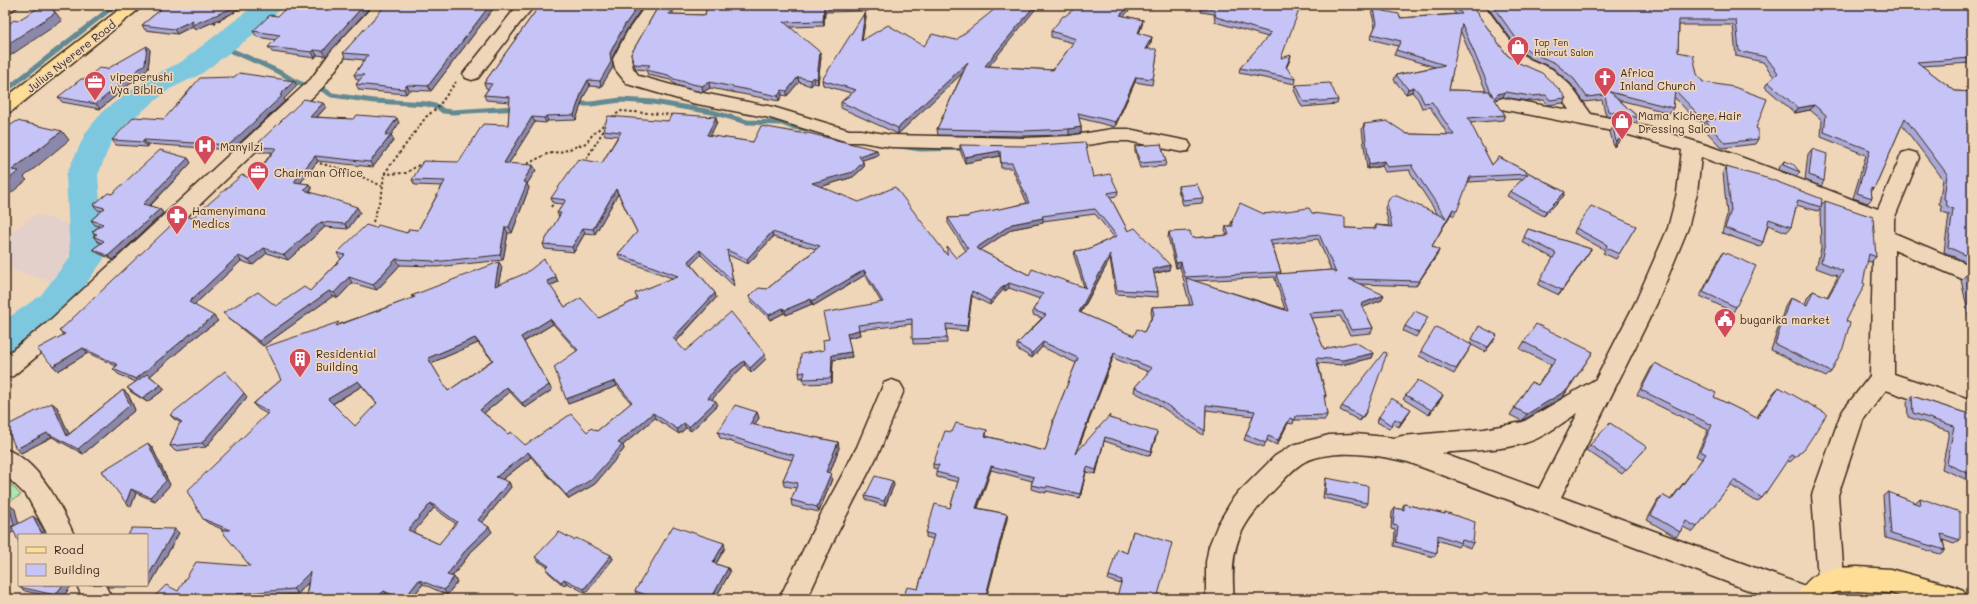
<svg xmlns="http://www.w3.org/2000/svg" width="1977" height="604" viewBox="0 0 1977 604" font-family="Mali,sans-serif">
  <rect width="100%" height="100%" fill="#f0d6b8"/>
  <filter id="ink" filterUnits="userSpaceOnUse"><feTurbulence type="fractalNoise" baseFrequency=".025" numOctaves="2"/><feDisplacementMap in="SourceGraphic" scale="8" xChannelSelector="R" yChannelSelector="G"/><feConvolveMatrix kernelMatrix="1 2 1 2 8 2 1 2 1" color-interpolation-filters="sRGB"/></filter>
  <g filter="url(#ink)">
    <path fill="#e3d0cb" d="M36 214 73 225 63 285 5 268V237Z"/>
    <path fill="#abe6ab" stroke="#738864" d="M5 479 21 495 5 504Z"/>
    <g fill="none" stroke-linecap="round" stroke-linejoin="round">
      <path stroke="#638992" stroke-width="5" d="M218 46C240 53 260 63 281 73 291 78 294 83 306 85
        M322 89 332 95 374 101 427 104 438 107 443 111 453 112 517 108
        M5 91 115 5
        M573 104H591L621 100 653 102 712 112 747 122 782 123 792 127 813 130
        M900 146 920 149 967 148"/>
      <path fill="#7ec8df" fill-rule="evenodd" d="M255 5H284L261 29 201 74 170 89 126 124 111 142 98 175 104 259 65 313 18 349 5 353V320L41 295 70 257 66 175 86 132 104 110 150 77 181 62Z"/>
      <g stroke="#3b2a1e" stroke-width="3">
        <path id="minor" d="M22 5H41L11 29 5 30V17Z
          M374 5H391L344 58 323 87 64 334 13 376 5 378V356L48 322 311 79 332 50Z
          M518 5H535L519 24 478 78 472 80 466 78 463 74 466 70Z
          M646 5H662L645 32 631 59 633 68 639 76 693 91 773 107 849 130H861L891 135 1024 138 1069 136 1112 129H1128L1188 141 1191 146 1188 151 1181 152 1128 141H1112L1069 148 1024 150 891 147 861 142H848L770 118 692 103 627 84 615 69 613 59 627 32Z
          M1467 5H1484L1518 51 1529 59 1552 69 1570 85 1591 114C1690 133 1784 174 1878 209L1902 153 1909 151 1916 153 1919 158 1894 219V233L1972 266V283L1894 250V374L1972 400V420L1886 390 1863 420 1838 495 1844 580 1840 589 1831 592 1822 589 1818 580 1812 495 1840 416 1844 409 1870 376 1874 223 1701 157 1697 193 1688 228 1658 301 1561 497 1816 590 1820 599H1772L1408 462C1377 455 1336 448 1306 461 1294 467 1285 479 1276 488 1239 526 1229 545 1234 599H1206V562L1209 546 1218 524 1234 497 1275 456 1293 445 1329 435 1356 434 1395 438 1402 436 1484 429 1523 422 1596 379 1636 301 1668 228 1677 193 1682 150 1622 133 1496 108 1494 104 1496 100 1503 98 1569 110 1558 93 1540 77 1517 67 1506 59ZM1578 413 1539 489 1441 453C1470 450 1512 451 1538 438 1552 431 1565 421 1578 413Z
          M892 380 900 383 904 390 880 450 835 538 807 599H779L817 522 857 447 884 383Z
          M5 449C39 461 60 504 74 535H48L27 496 5 475Z
          M77 585H105L112 599H83Z"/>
      </g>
      <g stroke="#3b2a1e" stroke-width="3">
        <path id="major" d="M1858 567 1890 569 1953 586 1963 590 1967 599H1909L1890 593 1858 591 1835 592 1825 599H1796C1810 569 1829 568 1858 567Z"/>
      </g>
      <g stroke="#3b2a1e" stroke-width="3">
        <path id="highway" d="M125 5H144L12 111 5 113V98Z"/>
      </g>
      <path stroke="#3b2a1e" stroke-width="2" stroke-dasharray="2.5 2.5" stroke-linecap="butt" d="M233 13 244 5
        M214 23 225 17
        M612 117 621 111 673 115
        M315 162 349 171 382 186
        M584 163 605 128
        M523 166 547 154 564 151 586 143 593 134 608 121
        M384 174 406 173 422 163 436 161
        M551 207 555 201
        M373 222 382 193 384 174 426 117 438 107 456 82"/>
      <use href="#minor" fill="#f0d6b8" fill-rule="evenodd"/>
      <use href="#major" fill="#fedd96" fill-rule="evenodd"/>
      <use href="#highway" fill="#fedd96" fill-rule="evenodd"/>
    </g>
    <path fill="#aaa8d4" stroke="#3b2a1e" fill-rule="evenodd" d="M166 5H242L231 14 195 30 193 26 177 34 145 30 142 25Z
      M289 5H372L326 56 317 55 315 58 272 52 268 47 276 40 257 37 253 31 278 16Z
      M386 5H496L431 91 409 90 406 94 359 90 356 84 360 80H357L354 75 364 60 346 58 343 53Z
      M540 5H644L626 31 612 58 613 67 601 87 590 86 584 96 576 120 548 121 546 123 535 122 509 163 536 170 527 184 529 188 512 233H508L503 260 436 267 435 266 400 265 377 290 352 283 338 298 333 296 263 346 228 318 223 313 276 306 310 291 341 259 340 258 337 253 376 228 407 233 418 230 442 186 415 185 412 180 459 162 508 125 510 102 486 100 484 95 488 89 486 88 484 83Z
      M659 5H675L672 14 705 15 707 5H869L868 11 825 12 824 26 790 27 821 57 818 84 814 83 811 86 799 82 787 96 782 95 779 101 710 88 703 92 693 90 676 85 670 80 648 75 646 70 636 69 631 54Z
      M1201 5H1287L1281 58 1290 60 1286 67 1296 79 1295 84 1239 73 1240 68 1268 37 1215 22 1214 14 1201 12Z
      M1448 5H1471L1507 55 1566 98 1563 103 1548 105 1544 100 1529 101 1503 97 1496 99 1495 100 1505 115 1503 120 1470 123 1492 165 1499 157 1565 192 1563 197 1544 216 1507 196 1510 191 1523 179 1468 182 1454 216 1451 214 1432 246 1439 250 1437 255 1416 286 1360 284 1382 300 1363 307 1373 328 1371 333 1350 335 1340 316 1311 318 1324 349 1374 353 1372 358 1341 365 1318 363 1326 396 1324 399 1327 415 1325 420H1294L1293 424 1288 423 1277 445 1266 440 1264 447 1244 440 1253 416 1206 410 1205 431 1203 435 1154 402 1134 392 1135 387 1149 372 1113 358 1077 452 1110 418 1156 437 1150 456 1104 441 1096 474 1086 472 1080 498 1046 491V493L1031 489 1032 481 991 470 978 508 1007 514V519L986 599H929L925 598V599H903L918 589 933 539 926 537V533L950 508 958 482 937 477 936 472 937 469 933 468V464L952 432 987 430 986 436 1045 451 1053 425V420L1076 363 1042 347 1032 358 1017 349V344L1042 318 1033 315V310L1040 299 1009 288 1005 291 1003 290 990 305 972 296 967 331 946 329 947 343 913 344 912 324 859 330 860 335 848 338 852 357 833 360 832 383 804 384 803 379 804 377 800 378 799 373 824 350 828 339 881 302 865 275 813 306 812 304 786 315 784 313 770 320 751 301 749 296 767 289 816 249 773 237 748 264 728 255 734 286 701 255 691 264 715 293 716 298 676 342 685 351 766 359 751 373 745 365 733 376 712 399 718 405 691 431 686 428 679 434 655 418 623 445 624 449 595 484 569 499 531 457 502 480 509 482 511 487 482 523 489 527 492 532 471 552 452 577 457 582 447 595 423 584 411 599H396L388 595 384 599H306L308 582 298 594 244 598 178 591 250 566 224 530 208 523 203 519 267 414 258 409 253 404 281 380 340 324 413 298 411 296 502 267 498 285 556 277 558 282 550 286 565 307 599 318 637 299 672 278 620 259 618 254 637 232 618 194 595 234 585 233 574 252 545 249 543 244 559 217 557 213 563 204 553 203 551 198 602 163 618 136 605 135 603 130 668 121 716 117 717 122 710 136 753 142 878 155 862 160 863 162 864 167 853 177 820 187 947 255 956 258 966 251 948 223V218L968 217 1027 203 1012 168H1001L1000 156 965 163 960 150V145L1093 177 1118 191 1117 196 1110 197 1128 231 1170 265 1169 270 1154 274 1158 292V297L1116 294 1110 259 1081 313 1134 336 1144 332 1152 316 1151 312 1152 307 1190 305 1184 283 1185 281H1184L1180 267 1176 268 1168 237 1169 232 1192 238 1227 235 1225 231 1226 226H1230L1232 221 1264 214 1312 213 1345 228 1374 229 1376 225 1389 226 1385 208 1387 203 1438 215 1410 172V170L1385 172 1382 166 1367 169 1362 129 1364 124 1407 134 1448 135 1430 107 1422 108 1418 99 1412 92 1406 94 1394 80 1396 75 1435 67 1394 55 1398 46 1370 39 1375 27 1372 14 1374 9 1400 18 1456 14ZM1460 30 1486 91 1449 90ZM1095 214 1114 237 1088 249 1075 251 1074 256 1084 287 1029 275 980 250 1012 229 1043 223V221ZM1318 239 1331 270 1280 274 1281 272 1272 245ZM1275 277V279L1285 309 1194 281ZM553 324 577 351 568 404 617 386 631 403 597 431 587 432 525 445 508 434 484 413 510 392 525 408 552 390 524 342ZM478 343 492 360 448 391 431 363ZM362 386 377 404 355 426 333 404ZM434 508 456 524 439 544 413 532Z
      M1486 5H1972V63L1922 66 1955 91 1972 92V265L1944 252 1949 214 1942 212 1941 205 1939 204 1943 179 1902 125 1874 189 1871 192 1872 198 1868 203 1853 198 1866 155 1821 137 1822 120 1810 110 1795 113 1765 87 1768 82 1774 77 1763 62 1736 56 1733 25H1679L1678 52 1703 82 1756 128 1758 139 1755 144 1722 148 1702 127 1705 123 1696 120 1674 97 1673 108 1670 113 1619 100 1639 118 1636 123 1606 116 1602 100 1584 102 1571 84 1553 68 1530 58 1519 50Z
      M1132 8 1124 16 1143 20 1142 25 1139 34 1152 37 1151 42 1148 49 1157 55 1152 85 1135 82 1115 127 1079 118 1081 127V133L1069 135 1024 136 938 135 937 129 963 72 898 134 841 108V102L851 93 823 85 822 80 866 17 862 40 924 46 989 66 1053 70 1073 43 1051 37V31Z
      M150 50 148 69 100 109 62 102 58 97 107 69Z
      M1296 85 1338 100 1337 104 1302 107 1294 90Z
      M297 86 284 99 285 101 232 150 147 144V147L116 145 112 140 164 119Z
      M323 103 326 107 317 117 399 123 391 135 394 140 373 167 318 161 300 183 309 184 312 189 310 192 360 212 348 229 325 227 288 260 267 253 253 265 241 261 194 305 218 321 193 339 150 376 165 389 147 402 131 392 127 388 136 382 118 374 113 369 116 366 88 353 58 371 63 335 59 331 192 218 253 179 272 152H258L254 147Z
      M1613 127 1625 136 1614 147 1610 132Z
      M1135 146 1166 161 1165 166 1140 168 1135 151Z
      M1812 149 1824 181 1821 186 1805 180 1808 154Z
      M188 158 191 163 150 206 160 209 163 213 113 260 98 253 93 249 101 243 97 241 93 236 95 235 92 232 99 226 95 225 91 220 102 211 98 210 93 205 112 194Z
      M1784 161 1800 172 1797 176 1779 170 1780 166Z
      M1726 167 1821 205 1825 201 1876 257 1871 262 1867 261 1846 321 1831 372 1826 377 1771 350 1786 304 1790 298 1805 304 1808 296 1813 291 1827 297 1838 276 1816 268 1821 249 1820 208 1818 211 1796 205 1791 227 1787 232 1768 225 1763 242 1760 247 1722 233 1727 215 1723 172Z
      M1178 186 1203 198 1202 203 1183 205 1178 190Z
      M1636 226 1616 259 1603 253 1605 250 1574 233 1576 228Z
      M1528 229 1591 249 1559 295 1538 285 1553 258 1522 242Z
      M1723 252 1736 307 1733 312 1700 296 1720 257Z
      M1966 275 1972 277V373L1969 371 1968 329 1971 326 1961 280Z
      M1426 322 1416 337 1403 331 1405 326Z
      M1479 326 1494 340 1485 352 1472 345 1454 374 1419 356 1421 351 1470 344Z
      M1524 342 1593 352 1563 397 1522 421 1510 415 1531 382 1538 385 1551 365 1520 349Z
      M1655 363 1714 397 1756 418 1774 392 1779 387 1805 448 1790 462 1787 460 1762 498 1757 502 1730 485 1697 527 1693 532 1683 527 1680 532 1676 537 1647 520 1658 500 1662 495 1670 500 1702 459 1696 456 1708 430 1637 395 1651 368Z
      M123 390 128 394 135 410 83 454 52 437 21 453 57 407 69 434Z
      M1406 395H1443L1441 399 1429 415 1403 399Z
      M1912 396 1972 415V506L1969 505 1968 480 1942 469 1949 431 1908 417 1907 401Z
      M247 397 206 447 175 451 170 446 181 423 174 419 170 415Z
      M1342 406 1365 414 1360 421 1340 410Z
      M757 412 759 418 754 425 838 442 839 448 830 473H831L832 479 819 512 792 506 791 500 796 488 784 486 783 480 792 460 774 456 720 438 718 432Z
      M1408 414 1399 427 1393 424 1389 429 1377 422 1379 417Z
      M1590 445 1647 447 1622 474 1586 450Z
      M152 447 170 485 155 501 136 493 131 507 102 471Z
      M1326 478 1367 503 1365 507 1323 498 1325 482Z
      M894 485 885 506 866 500 865 496Z
      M1888 492 1915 503 1920 498 1960 540 1954 544 1943 540 1945 550 1940 554 1886 538 1883 496Z
      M1404 504 1444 514 1445 512 1473 543 1470 548 1460 544 1458 547 1437 540V553L1434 557 1394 546 1395 530 1391 529 1392 512 1395 508 1402 510V508Z
      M175 529 179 533 149 587H108L105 585H147Z
      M1133 531 1121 584 1108 580 1109 576 1127 553Z
      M574 540 611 555 613 559 586 593 567 583 564 586 549 573 546 569 548 567 538 561 535 557Z
      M725 548 716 564 728 568 730 572 715 599H649L637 595 635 591Z
      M72 585 61 599 25 591 19 587Z"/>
    <path fill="#8b88ac" stroke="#3b2a1e" d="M50 5 62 21 5 59V46Z
      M234 5H242L231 14 195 30 193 26 177 34 174 29 193 20Z
      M364 5H372L326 56 323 51Z
      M490 5H496L431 91 428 86Z
      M639 5H644L626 31 612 58 613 67 601 87 600 81 610 53 624 26Z
      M672 5H675L671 19 669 14Z
      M1035 5H1039L985 71V66Z
      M1131 5H1133L1132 8 1120 20V15Z
      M824 7 825 12 824 26 823 21Z
      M865 12 866 17 861 46V41Z
      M1143 20 1142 25 1137 39 1138 33Z
      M1152 37 1151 42 1145 55V49Z
      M147 46 150 50 148 69 100 109 96 104Z
      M314 50 317 55 315 58 312 52Z
      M820 52 821 57 818 84 817 79Z
      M1291 55 1290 60 1285 71 1286 67Z
      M968 62V68L898 134V128Z
      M798 77 799 82 787 96V91Z
      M813 77 814 83 811 86 810 80Z
      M1136 77 1135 82 1115 127 1116 122Z
      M588 80 590 86 584 96 576 120 574 115 582 91Z
      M294 81 297 86 284 99 285 101 232 150 229 145Z
      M709 82 710 88 703 92 702 86Z
      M407 85 409 90 406 94 404 89Z
      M1414 87 1412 92 1406 94 1408 89Z
      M782 90V95L779 101 778 96Z
      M1505 92 1503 97 1496 99 1492 103 1494 98 1498 94Z
      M323 103 326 107 313 121 310 117Z
      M1814 105 1810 110 1795 113 1798 108Z
      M546 116 548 121 546 123 544 118Z
      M532 117 535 122 506 168 504 163Z
      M716 117 717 122 708 140 707 135Z
      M397 118 399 123 388 140 385 135Z
      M1081 127V133L1069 135V129Z
      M62 131 69 140 24 177 27 180 5 198V182L12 170Z
      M1628 131 1625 136 1614 147 1616 142Z
      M391 135 394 140 373 167 370 162Z
      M144 140 147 144V147L143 142Z
      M877 150 878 155 860 161 859 156Z
      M1000 151V156L965 163V157Z
      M315 156 318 161 297 187 294 182Z
      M188 158 191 163 147 208 143 204Z
      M1384 161 1382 166 1367 169 1369 164Z
      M863 162 864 167 853 177 813 189 812 183Z
      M533 165 536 170 527 184 529 188 512 233 509 227 523 182Z
      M309 184 312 189 307 195 304 190Z
      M616 189 618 194 595 234 593 229Z
      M1565 192 1563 197 1544 216 1546 211Z
      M357 207 360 212 348 229 345 224Z
      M160 209 163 213 113 260 108 256Z
      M1453 209 1451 214 1429 251 1432 246Z
      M1043 218V223L1012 229 976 253V248L1012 224Z
      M321 222 325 227 288 260 284 255Z
      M505 227 508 233 503 260 500 255Z
      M583 228 585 233 574 252 572 247Z
      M772 232 773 237 748 264 747 259Z
      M264 248 267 253 253 265 249 260Z
      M1591 249 1588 254 1559 295 1562 290Z
      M700 250 701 255 690 266 688 261Z
      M1439 250 1437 255 1416 286 1419 281Z
      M1110 254V259L1078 317 1079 312Z
      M238 256 241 261 193 306 189 302Z
      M396 259 400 265 377 290 373 285Z
      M499 262 502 267 497 291 495 286Z
      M1181 262 1180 267 1176 268V263Z
      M1170 265 1169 270 1152 274 1153 269Z
      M864 270 865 275 813 306 812 301Z
      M349 277 352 283 338 298 334 293Z
      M556 277 558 282 549 286 547 281Z
      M1009 283V288L1005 291V286Z
      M1004 285 1003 290 990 305V301Z
      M329 291 333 296 263 346 259 341Z
      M972 291V296L967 331V326Z
      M715 293 716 298 674 343 673 338Z
      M1384 295 1382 300 1359 309 1361 304Z
      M811 299 812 304 786 315 785 310Z
      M783 308 784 313 770 320 769 315Z
      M214 316 218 321 193 339 141 384 136 379 189 335Z
      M550 319 553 324 523 342 521 337Z
      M859 330 860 335 848 338 847 333Z
      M1497 335 1494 340 1485 352 1488 347Z
      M475 338 478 343 431 363 428 358Z
      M1043 342 1042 347 1032 358V353Z
      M83 348 88 353 58 371 53 366Z
      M851 352 852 357 833 360 832 383 831 378 832 355Z
      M1114 353 1113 358 1074 459 1075 454Z
      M1374 353 1372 358 1341 365 1343 360Z
      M765 354 766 359 751 373 750 368Z
      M744 361 745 365 733 376 709 403 708 398 731 371Z
      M358 381 362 386 332 404 328 399Z
      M615 381 617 386 568 404 566 399Z
      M161 385 165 389 147 402 142 398Z
      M549 385 552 390 525 408 522 403Z
      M507 387 510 392 483 414 480 410Z
      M123 390 128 394 135 410 83 454 78 449Z
      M1567 390 1563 397 1522 421 1527 414Z
      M244 393 247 397 206 447 202 443Z
      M1443 395 1441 399 1429 415 1431 410Z
      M716 401 718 405 691 431 689 427Z
      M52 403 57 407 72 441 67 436Z
      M1411 409 1408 414 1399 427 1401 422Z
      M1367 410 1365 414 1360 421 1362 417Z
      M757 412 759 418 751 430 750 424Z
      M653 413 655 418 623 445 624 449 595 484 569 499 566 495 618 443Z
      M1290 418 1288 423 1277 445 1278 440Z
      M684 423 686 428 679 434 677 429Z
      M1157 432 1156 437 1150 456 1151 451Z
      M47 433 52 437 21 453 16 449Z
      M1105 437 1104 441 1096 474V470Z
      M838 442 839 448 828 478 826 472Z
      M148 443 152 447 170 485 155 501 150 497Z
      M528 452 531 457 499 482 496 477Z
      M991 466V470L976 512V508Z
      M1087 467 1086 472 1080 498V494Z
      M831 473 832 479 819 512 817 507Z
      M893 481 894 485 885 506 884 501Z
      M509 482 511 487 481 524 478 520Z
      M131 489 136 493 131 507 126 503Z
      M431 503 434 508 412 534 408 530Z
      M9 505 15 509 20 529 5 536V529Z
      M1007 514V519L986 599H985Z
      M33 516 38 520 47 535H39L41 532Z
      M489 527 492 532 471 552 450 579 447 575 468 547Z
      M175 529 179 533 149 587 146 585H147V578Z
      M724 543 725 548 714 567 713 563Z
      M611 555 613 559 586 593 584 589Z
      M728 568 730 572 715 599H711Z
      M310 572 314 576 298 594 293 589Z
      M454 577 457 582 447 595 444 590Z
      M564 579 567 583 564 586 561 582Z
      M419 580 423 584 411 599H404Z
      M63 585H72L61 599 55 595Z
      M384 591 388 595 384 599H375Z"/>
    <path fill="#c6c3f6" stroke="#3b2a1e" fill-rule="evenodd" d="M43 5H50L55 13 5 46V27L14 20 17 21Z
      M166 5H234L228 10 192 25 193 20 174 29 142 25Z
      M289 5H364L323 51 314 50 312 52 268 47 280 35 253 31 270 15 278 16Z
      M386 5H490L428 86 407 85 404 89 356 84 364 75H354L368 55 343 53Z
      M540 5H639L624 26 610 53 611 62 600 81 588 80 582 91 574 115 546 116 544 118 532 117 504 163 533 165 523 182 527 183 509 227H505L500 255 433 262V261L396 259 373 285 349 277 334 293 329 291 259 341 223 313 258 292 276 306 304 287 310 291 345 255 337 253 366 225 376 228 378 225 407 233 409 229 418 230 445 181 412 180 423 161 459 162 483 124 508 125 510 97 484 95 492 84 484 83Z
      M659 5H672L669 14 705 15 707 5H868V6L824 7 823 21 784 22 820 52 817 79 813 77 810 80 798 77 787 91 782 90 778 96 709 82 702 86 692 84 674 79 668 75 646 70 650 65 634 64 631 54Z
      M1000 5H1035L985 66 1053 70 1076 39 1051 31 1063 16H1065L1079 5H1131L1120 15 1143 20 1138 33 1152 37 1145 49H1156L1157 55 1153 79 1136 77 1116 122 1078 113 1081 127 1069 129 1024 131 937 129 968 62 898 128 841 102 856 90 822 80 865 12 861 41 888 25 924 46 932 34 956 40Z
      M1201 5H1287L1294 7 1295 5H1301L1281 58 1291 55 1286 67 1296 79 1240 68 1271 33 1216 17 1214 9 1201 7Z
      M1454 5H1471L1507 55 1519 63 1542 73 1559 89 1566 98 1550 100 1546 95 1531 96 1505 92 1498 94 1494 98 1505 115 1468 118 1492 165 1499 157 1565 192 1546 211 1510 191 1528 174 1470 177 1457 211 1453 209 1432 246 1439 250 1419 281 1349 279 1384 295 1361 304 1373 328 1351 330 1342 311 1309 313 1324 349 1355 342 1374 353 1343 360 1316 358 1326 396 1324 395 1327 415 1296 416 1295 420 1290 418 1278 440 1268 436 1266 443 1246 435 1255 411 1206 405 1205 431 1155 397 1135 387 1152 368 1114 353 1075 454 1110 415 1109 418 1157 432 1151 451 1105 437 1096 470 1087 467 1080 494 1047 486 1046 488 1031 485 1034 477 991 466 976 508 1007 514 985 599H948L925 594 923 599H903L907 587 918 589 934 535 926 533 935 504 950 508 959 478 936 472 939 465 933 464 945 431 952 432 956 423 987 430 985 436 1045 451 1054 421 1053 420 1078 358 1043 342 1032 353 1017 344 1046 315 1033 310 1043 294 1009 283 1005 286 1004 285 990 301 972 291 967 326 946 324 947 338 912 339V319L858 325 859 330 847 333 851 352 832 355 831 378 803 379 805 372 799 373 801 354 824 350 823 340 829 339 823 313 883 302 864 270 812 301 811 299 785 310 783 308 769 315 749 296 759 288 767 289 820 246 772 232 747 259 727 250 733 281 700 250 688 261 715 293 673 338 685 351 731 312 765 354 750 368 744 361 731 371 708 398 716 401 689 427 684 423 677 429 653 413 618 443 622 445 592 479 566 495 528 452 496 477 509 482 478 520 489 527 468 547 447 575 454 577 444 590 419 580 404 599H401L384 591 375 599H306L310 572 293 589 236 594 245 599H152L166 585 178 591 196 562 250 566 221 530H230L203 519 187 491 269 412 253 404 281 380 265 347 339 322 336 326 415 297 411 296 499 262 495 286 526 273 544 259 556 277 547 281 565 307 581 298 599 318 637 299 635 293 678 276 618 254 637 232 616 189 593 229 583 228 572 247 543 244 561 213H557L566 200 551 198 578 159 602 163 621 132 603 130 608 116 668 121 672 114 716 117 707 135 753 142 761 126 806 134 808 133 877 150 859 156 863 162 853 172 812 183 859 202 895 187 947 255V247L956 258 968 249 948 218 968 217 969 215 1029 203 1012 163H1001L1000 151 965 157 960 145 1024 146 1085 142 1093 177 1110 174 1118 191 1108 193 1128 231 1135 228 1170 265 1153 269 1158 292 1117 290 1110 254 1079 312 1134 336 1137 329 1144 332 1154 314 1152 307 1193 305 1186 278 1288 311 1276 274 1332 270 1336 273 1319 234 1270 240 1281 272 1185 277 1181 262 1176 263 1169 232 1190 231 1192 238 1229 235 1226 226H1233L1232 221 1240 203 1264 214 1309 208 1312 213 1345 217V228L1376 229V225L1392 227 1387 203 1391 196H1397L1446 218 1412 167 1413 165 1387 167 1384 161 1369 164 1364 124 1387 121 1407 134 1454 135 1432 102 1424 103 1420 94 1414 87 1408 89 1396 75 1445 65 1396 50 1401 41 1372 34 1377 23 1374 9 1399 14 1400 18 1462 14ZM1462 24 1493 97 1489 91 1449 90ZM1095 209 1117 236 1088 249 1075 251 1086 288 1032 269 1029 275 976 248 1012 224 1043 218 1042 216ZM550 319 578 350 554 367 566 399 615 381 632 402 597 431 591 428 587 432 571 414 525 445 511 432 508 434 480 410 507 387 522 403 549 385 521 337ZM475 338 493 360 448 391 428 358ZM358 381 377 403 355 426 328 399ZM431 503 457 522 439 544 408 530Z
      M1492 5H1972V58L1917 62 1955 91 1972 92V258L1948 247 1953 209 1947 206 1946 200 1944 199 1947 174 1905 118 1874 189 1871 188 1872 198 1857 193 1870 150 1824 132 1826 115 1814 105 1798 108 1768 82 1778 73 1766 57 1739 51 1736 20H1679L1678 52 1693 55 1697 74 1703 82 1734 87 1767 99 1756 128 1758 129V139L1725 143 1706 122 1716 119 1699 115 1675 90 1673 108 1610 92 1639 118 1608 111 1605 95 1587 97 1574 79 1555 63 1532 53 1521 45Z
      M147 46 145 64 96 104 58 97 81 79H86L99 68 107 69Z
      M239 73 294 81 280 95 282 96 229 145 144 140 143 142 112 140 134 117 164 119 200 78 234 77Z
      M1330 83 1338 100 1304 102 1296 85Z
      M304 99 323 103 310 117 353 119 357 115 397 118 385 135H391L370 162 315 156 294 182 309 184 304 190 357 207 345 224 321 222 284 255 264 248 249 260 238 256 189 302 214 316 189 335 136 379 113 369 118 365 83 348 53 366 37 349 65 334 59 331 182 215 192 218 242 175 253 179 276 148 254 147Z
      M17 121 62 131 12 170 19 171 5 182V129Z
      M1613 127 1628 131 1616 142Z
      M1161 144 1166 161 1140 163 1135 146Z
      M1812 149 1827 154 1824 181 1809 175Z
      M160 150 188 158 143 204 160 209 108 256 93 249 104 241 93 236 97 234 92 232 103 224 91 220 105 208 93 205 108 193 112 194Z
      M1784 161 1793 164 1800 172 1783 165Z
      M1726 167 1770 179 1822 199 1821 207 1798 200 1791 227 1769 219 1763 242 1725 228 1731 210Z
      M1197 184 1203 198 1183 200 1178 186Z
      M1825 201 1873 217 1876 257 1869 254 1863 283 1865 284 1846 321 1850 323 1843 348 1831 372 1775 344 1790 298 1807 305 1813 291 1828 297 1843 271 1821 262 1825 243Z
      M1591 206 1636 226 1619 254 1606 248 1607 245 1576 228Z
      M1528 229 1591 249 1562 290 1540 280 1556 253 1524 237Z
      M1723 252 1756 266 1736 307 1703 292Z
      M1966 275 1972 277V302Z
      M1415 311 1428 317 1419 333 1405 326Z
      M1536 324 1593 352 1567 390 1527 414 1514 408 1531 382 1538 385 1556 359 1524 342Z
      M1479 326 1497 335 1488 347 1472 339Z
      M1436 327 1472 345 1456 369 1421 351Z
      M1384 352 1387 353 1367 410 1362 417 1342 406Z
      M1655 363 1716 393 1714 397 1757 418 1779 387 1827 414 1805 448 1795 457 1791 455 1762 498 1734 480 1697 527 1686 521 1680 532 1651 515 1662 495 1671 500 1706 454 1700 451 1712 425 1641 390Z
      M225 371 244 393 202 443 170 446 179 424 182 422 170 415Z
      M147 374 161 385 142 398 127 388Z
      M1418 380 1443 395 1431 410 1406 395Z
      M123 390 130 405 78 449 47 433 16 449 6 426 52 403 67 436Z
      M1912 396 1972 415V475L1947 464 1954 426 1913 413Z
      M1391 398 1411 409 1401 422 1395 419 1391 425 1379 417Z
      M735 405 757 412 750 424 838 442 826 472 831 473 817 507 791 500 798 483 783 480 794 455 772 450 718 432Z
      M1610 423 1647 447 1626 470 1590 445Z
      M148 443 166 481 150 497 131 489 126 503 102 471Z
      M875 476 893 481 884 501 865 496Z
      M1326 478 1368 486 1367 503 1325 494Z
      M1888 492 1921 505 1920 498 1960 512V540L1941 534 1945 550 1891 534Z
      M1404 504 1445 514V512L1475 522 1473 543 1462 540 1461 543 1438 535 1437 553 1396 542 1398 526 1393 525 1395 508 1404 510Z
      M9 505 14 525 5 529V507Z
      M33 516 41 532H44L39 535H19V543L12 527Z
      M673 526 724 543 713 563 728 568 711 599H658L635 591Z
      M132 528 175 529 147 578V535H128Z
      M1133 531 1172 543 1157 599H1116L1122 580 1109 576 1117 549 1127 553Z
      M559 532 574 540 576 538 611 555 584 589 564 579 561 582 546 569 549 566 535 557Z
      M21 585H63L55 595 19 587Z"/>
  </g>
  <defs>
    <g id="shop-pin" transform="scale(1.15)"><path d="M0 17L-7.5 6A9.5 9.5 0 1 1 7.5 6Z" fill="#d1495b" stroke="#f0d6b8"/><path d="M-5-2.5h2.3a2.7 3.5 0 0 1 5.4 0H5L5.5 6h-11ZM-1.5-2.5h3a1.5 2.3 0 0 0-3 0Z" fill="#fff"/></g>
    <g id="church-pin" transform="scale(1.15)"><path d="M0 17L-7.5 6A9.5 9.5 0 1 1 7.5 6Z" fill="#d1495b" stroke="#f0d6b8"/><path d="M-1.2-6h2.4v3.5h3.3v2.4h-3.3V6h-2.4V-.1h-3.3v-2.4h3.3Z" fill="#fff"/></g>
    <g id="office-pin" transform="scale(1.15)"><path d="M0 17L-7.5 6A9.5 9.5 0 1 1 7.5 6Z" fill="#d1495b" stroke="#f0d6b8"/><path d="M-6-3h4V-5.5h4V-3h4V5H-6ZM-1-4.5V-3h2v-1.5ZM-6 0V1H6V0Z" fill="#fff"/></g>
    <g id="hospital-pin" transform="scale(1.15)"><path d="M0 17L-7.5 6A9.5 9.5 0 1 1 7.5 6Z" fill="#d1495b" stroke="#f0d6b8"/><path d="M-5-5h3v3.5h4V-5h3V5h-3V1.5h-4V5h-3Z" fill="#fff"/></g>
    <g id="pharmacy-pin" transform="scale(1.15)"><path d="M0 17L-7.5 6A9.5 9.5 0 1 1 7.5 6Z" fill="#d1495b" stroke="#f0d6b8"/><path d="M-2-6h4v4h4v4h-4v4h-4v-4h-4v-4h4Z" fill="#fff"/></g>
    <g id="civic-pin" transform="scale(1.15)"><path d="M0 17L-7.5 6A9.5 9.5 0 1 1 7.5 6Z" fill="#d1495b" stroke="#f0d6b8"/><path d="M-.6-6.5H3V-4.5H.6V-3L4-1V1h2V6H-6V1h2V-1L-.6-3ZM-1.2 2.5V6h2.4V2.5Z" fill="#fff"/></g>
    <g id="building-pin" transform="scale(1.15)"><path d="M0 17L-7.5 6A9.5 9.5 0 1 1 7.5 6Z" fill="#d1495b" stroke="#f0d6b8"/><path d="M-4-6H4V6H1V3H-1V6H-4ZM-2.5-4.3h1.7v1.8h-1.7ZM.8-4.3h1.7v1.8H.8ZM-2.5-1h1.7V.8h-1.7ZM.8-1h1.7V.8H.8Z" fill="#fff"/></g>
  </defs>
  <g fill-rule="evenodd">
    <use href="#shop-pin" x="1518" y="47"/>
    <use href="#church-pin" x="1605" y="78"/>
    <use href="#office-pin" x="95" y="82"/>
    <use href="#shop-pin" x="1622" y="121"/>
    <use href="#hospital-pin" x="205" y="146"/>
    <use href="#office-pin" x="258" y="172"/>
    <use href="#pharmacy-pin" x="177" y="216"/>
    <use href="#civic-pin" x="1725" y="319"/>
    <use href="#building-pin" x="300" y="359"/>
  </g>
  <g text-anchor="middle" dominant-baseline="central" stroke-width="3.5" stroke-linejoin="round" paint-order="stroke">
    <g font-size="9" fill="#3b2a1e" stroke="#f0d6b8" text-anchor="start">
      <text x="1534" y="42">Top Ten<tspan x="1534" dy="10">Haircut Salon</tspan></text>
    </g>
    <g font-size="11" fill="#3b2a1e" stroke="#f0d6b8">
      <text transform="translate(71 56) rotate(-38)">Julius Nyerere Road</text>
    </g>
    <g font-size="11" fill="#3b2a1e" stroke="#f0d6b8" text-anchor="start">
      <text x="1620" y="72">Africa<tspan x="1620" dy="13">Inland Church</tspan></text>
      <text x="110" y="76">vipeperushi<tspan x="110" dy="13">Vya Biblia</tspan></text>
      <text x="1638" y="115">Mama Kichere Hair<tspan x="1638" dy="13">Dressing Salon</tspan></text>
      <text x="220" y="146">Manyilzi</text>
      <text x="274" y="172">Chairman Office</text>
      <text x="192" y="210">Hamenyimana<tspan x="192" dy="13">Medics</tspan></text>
      <text x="1740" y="319">bugarika market</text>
      <text x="316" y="353">Residential<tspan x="316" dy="13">Building</tspan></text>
    </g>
  </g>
  <rect width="1977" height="604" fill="none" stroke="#f0d6b8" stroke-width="20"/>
  <rect x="10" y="10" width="1957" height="584" fill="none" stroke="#3b2a1e" stroke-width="1.5" filter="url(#ink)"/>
  <rect x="18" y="534" width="130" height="52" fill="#f0d6b8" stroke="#a8917a"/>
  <rect x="26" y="547" width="20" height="6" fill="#fedd96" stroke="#a8917a"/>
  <text x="54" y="554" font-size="12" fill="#3b2a1e">Road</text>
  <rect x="26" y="564" width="20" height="12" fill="#c6c3f6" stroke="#a8917a"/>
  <text x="54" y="574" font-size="12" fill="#3b2a1e">Building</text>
</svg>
